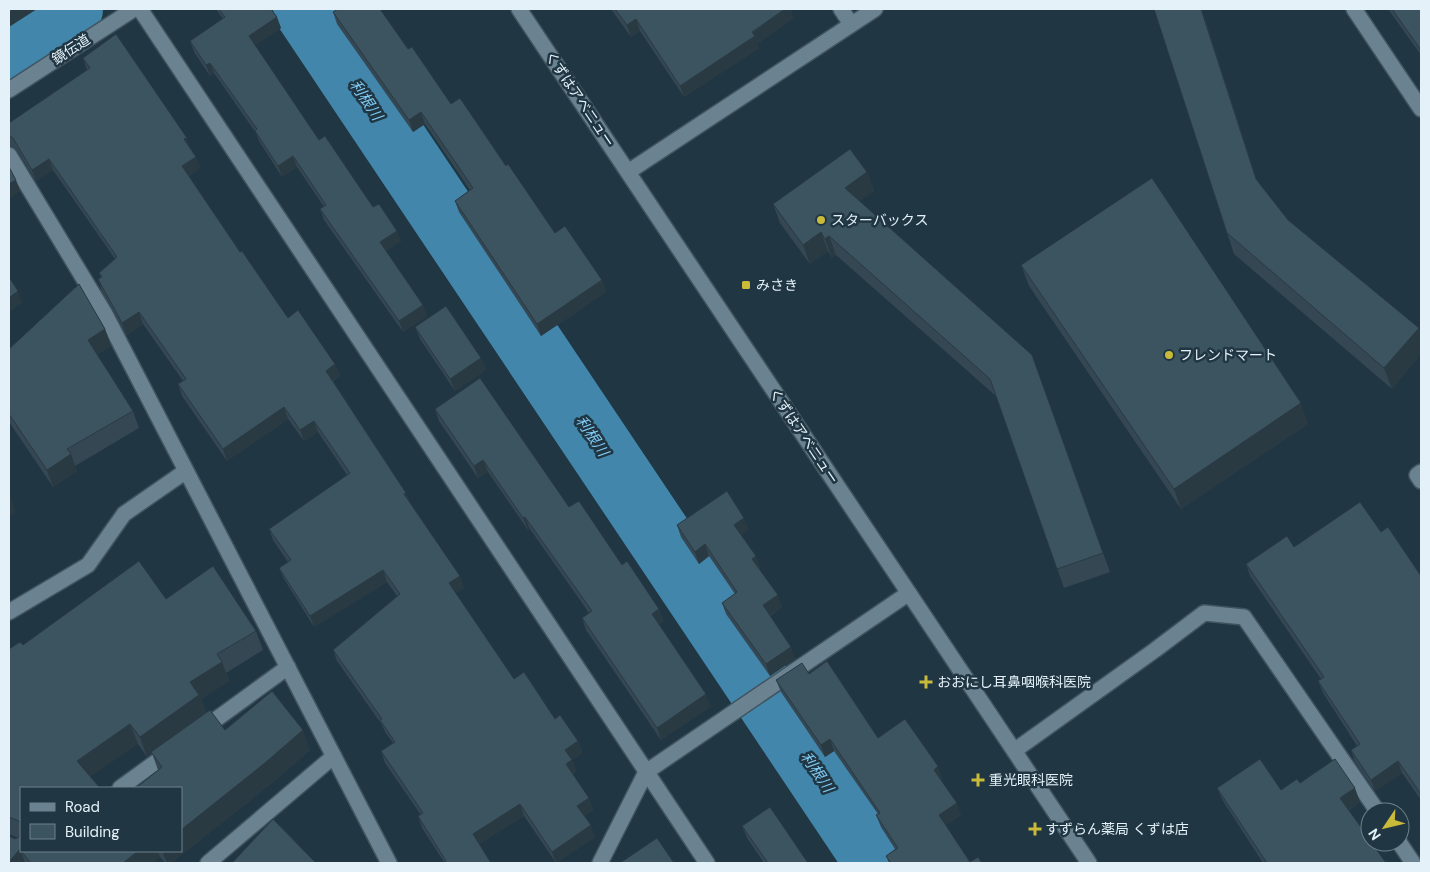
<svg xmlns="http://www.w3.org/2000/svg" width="1430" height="872" viewBox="0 0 1430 872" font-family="'DM Sans','Noto Sans JP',sans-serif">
  <rect width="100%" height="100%" fill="#203642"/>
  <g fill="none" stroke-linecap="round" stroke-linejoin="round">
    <path stroke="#4286ab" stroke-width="66" d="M306 9 878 863
      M9 47 70 9"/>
    <g stroke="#40545f" stroke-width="18">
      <path id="minor" d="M140 9 707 863
        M519 9 1089 863
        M841 9 851 24
        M1354 9 1421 109
        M9 90 134 9
        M9 155 105 314 389 863
        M628 172 875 9
        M1421 472 1417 475 1421 481
        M9 612 88 565 124 514 186 471
        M200 731 288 667
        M1014 751 1155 650 1204 613 1244 617 1378 812
        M120 788 171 751
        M1399 842 1413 863
        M208 863 334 756
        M600 863 646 772 909 593"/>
    </g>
    <use href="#minor" stroke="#6b8391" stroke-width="15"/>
  </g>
  <path fill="#344753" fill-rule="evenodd" d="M216 9H271L281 28 255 45 319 140 401 241 386 251 423 305 427 316 403 332 324 220 320 209 324 207 297 167 282 177 259 141 256 133 214 73 210 76 194 52 190 41 223 19Z
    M611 9H790L793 18 757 44 759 48 684 97 640 31 631 37Z
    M1154 9H1202L1257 181 1288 220 1419 328 1421 335V354L1392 389 1234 254 1227 233Z
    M1388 9H1421V55Z
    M333 12 408 49 451 104 506 166 555 233 602 280 606 292 541 336 459 212 455 201 470 190 425 124 413 132 337 24Z
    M83 58 191 149 200 168 189 176 240 252 288 318 335 364 340 376 333 381 406 493 410 503 464 588 455 593 514 679 578 741 582 753 572 760 576 771 573 774 593 810 584 816 595 837 556 863 524 816 479 844 444 862 422 828 418 816 421 815 385 763 381 751 393 743 385 732 382 725 337 661 333 650 397 596 387 582 314 627 284 579 279 568 288 562 273 540 269 529 347 475 318 432 304 441 288 419 227 461 182 396 178 384 183 381 143 324 127 335 102 291 98 279 101 278 99 273 115 259 53 170 36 181 17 150 13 147 9 146V123L87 70Z
    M867 172 874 191 859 201 1032 355 1110 572 1064 588 997 397 836 255 832 258 828 251 810 264 780 223 773 204Z
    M1021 265 1308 424 1181 509 1029 286Z
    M415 327 481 358 486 370 455 391 420 339Z
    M105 329 111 346 97 355 133 411 139 428 75 466 77 471 53 487 9 422V349Z
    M435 409 569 507 622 565 659 609 663 621 659 624 711 706 661 740 586 630 582 618 589 613 530 529 528 530 488 472 478 478 439 421Z
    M677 525 749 529 741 535 760 568 759 569 782 607 770 616 795 659 770 676 726 614 722 603 735 594 709 556 699 564 681 537Z
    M1381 532 1421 576V800L1402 773 1375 791 1355 762 1351 750 1357 746 1323 693 1318 681 1321 679 1250 576 1246 564 1294 547Z
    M166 599 256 631 263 650 226 673 229 681 201 699 206 713 225 730 310 750 272 783 171 863H165L160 857 153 863H9L15 839 18 838 9 834V649ZM138 744 147 757 152 753 158 770 181 851H21V788Z
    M809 674 878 738 942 778 941 780 961 815 946 825 970 862 982 863H889L886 856 895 849 881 827 876 815 878 814 834 751 825 757 781 692 776 680Z
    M1300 783 1360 802 1349 810 1386 863H1263L1223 801 1217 788 1281 790Z
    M742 826 808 863H764L747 838Z"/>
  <path fill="#2a3a43" d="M14 9H37L9 27V12Z
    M785 9H790L793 18 757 44 759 48 684 97 680 86Z
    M1201 9H1202L1263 200 1256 179Z
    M277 17 281 28 253 47 249 36Z
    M636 19 640 31 631 37 627 25Z
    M210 63 214 73 210 76 206 65Z
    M421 112 425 124 413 132 409 120Z
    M187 138 191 150 184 139Z
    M293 156 297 167 282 177 278 166Z
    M196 157 200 168 186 178 182 166Z
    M49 159 53 170 36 181 32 170Z
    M867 172 874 191 852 207 845 188Z
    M16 180 20 191 9 199V184Z
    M397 231 401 241 384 253 380 242Z
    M821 232 828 251 810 264 803 245Z
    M829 236 836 255 832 258 825 239Z
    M602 280 606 292 541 336 537 324Z
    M18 291 22 303 9 312V298Z
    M423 305 427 316 403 332 399 321Z
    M139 312 143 324 127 335 122 323Z
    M1419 328 1421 335V354L1392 389 1384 368Z
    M105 329 111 346 94 357 88 340Z
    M481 358 486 370 455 391 450 379Z
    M335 364 340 376 330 382 326 371Z
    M1301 403 1308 424 1181 509 1174 489Z
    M284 407 288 419 227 461 223 449Z
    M314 421 318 432 304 441 300 430Z
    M71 454 77 471 53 487 47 470Z
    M483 460 488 472 478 478 474 466Z
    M9 493 16 512 9 517Z
    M406 493 411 504 404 494Z
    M525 517 530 529 528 530 523 518Z
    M744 518 749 529 738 537 734 525Z
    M705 544 709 556 699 564 695 552Z
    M756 556 760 568 757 570 752 559Z
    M383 570 387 582 314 627 310 616Z
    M460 576 464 588 453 595 449 583Z
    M778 595 782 607 767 617 763 605Z
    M659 609 663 621 656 626 652 614Z
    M791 647 795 659 770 676 766 664Z
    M222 662 229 681 201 699 206 714 147 757 140 737 190 682Z
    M706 694 711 706 661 740 657 728Z
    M130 724 138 744 84 781 77 761Z
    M303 730 310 750 272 783 171 863H167L162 851H181V830Z
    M830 739 834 751 825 757 821 745Z
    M578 741 582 753 572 760 576 771 570 775 566 764 565 750Z
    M1398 761 1402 773 1375 791 1371 780Z
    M938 766 942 778 938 781 934 770Z
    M1355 788 1360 802 1345 812 1340 798Z
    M589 798 593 810 582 818 577 806Z
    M957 803 961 815 943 827 939 815Z
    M520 804 524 816 477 846 473 834Z
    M591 825 595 837 556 863 552 852Z
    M20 849 25 863H9V862Z
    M138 851H158L160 857 153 863H123Z"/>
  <path fill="#3c5360" stroke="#2a3a43" d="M9 9H14L9 12Z
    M219 9H271L277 17 249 36 319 140 325 136 373 207 379 204 397 231 380 242 423 305 399 321 320 209 326 205 293 156 278 166 255 131 257 129 210 63 206 65 190 41 225 17Z
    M338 9H380L408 49 412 47 451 104 460 98 506 166 508 164 555 233 565 226 602 280 537 324 455 201 473 188 421 112 409 120 333 12Z
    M615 9H785L752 32 755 36 680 86 636 19 627 25Z
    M1154 9H1201L1256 179 1288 220 1419 328 1384 368 1227 233Z
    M1392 9H1421V50Z
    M116 34 187 138 184 139 196 157 182 166 240 252 242 251 288 318 298 310 335 364 326 371 406 493 404 494 460 576 449 583 514 679 524 672 555 719 560 715 578 741 565 750 572 760 566 764 589 798 577 806 591 825 552 852 520 804 473 834 491 863H443L446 861 418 816 423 813 381 751 395 742 380 720 382 719 333 650 400 594 383 570 310 616 279 568 291 560 269 529 350 473 314 421 300 430 284 407 223 449 178 384 186 379 139 312 122 323 98 279 102 277 99 273 117 257 49 159 32 170 13 138 9 135V123L90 68 83 58Z
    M850 149 867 172 845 188 1032 355 1103 553 1057 569 990 379 829 236 825 239 821 232 803 245 773 204Z
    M9 167 16 180 9 184Z
    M1152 178 1301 403 1174 489 1021 265Z
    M9 277 18 291 9 298Z
    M79 284 105 329 88 340 133 411 67 449 71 454 47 470 9 414V349Z
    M446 306 481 358 450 379 415 327Z
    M480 378 569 507 579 501 622 565 627 561 659 609 652 614 706 694 657 728 582 618 592 611 525 517 523 518 483 460 474 466 435 409Z
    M727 491 744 518 734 525 756 556 752 559 778 595 763 605 791 647 766 664 722 603 737 592 705 544 695 552 677 525Z
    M1360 502 1381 532 1388 527 1421 576V794L1398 761 1371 780 1351 750 1360 744 1318 681 1324 677 1246 564 1287 536 1294 547Z
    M139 561 166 599 213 566 256 631 217 654 222 662 190 682 199 695 140 737 130 724 77 761 100 788H21V824L19 821 9 817V649L20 642 23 645Z
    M827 661 878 738 905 719 938 766 934 770 957 803 939 815 970 862 978 857 982 863H891L886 856 898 848 876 815 880 813 830 739 821 745 776 680 802 663 809 674Z
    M272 691 303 730 265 763 181 830V788H136L162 767 151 752 210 710 225 730Z
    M1260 759 1281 790 1297 779 1300 783 1335 759 1355 788 1340 798 1370 840V842H1371L1386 863H1267L1217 788Z
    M770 807 808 863H768L742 826Z
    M273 819 316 863H232Z
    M21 835V851L20 849 9 862V836L15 839 19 837Z
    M657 838 674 863H620Z
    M21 851H138L123 863H31Z"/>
  <g fill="#caba3a" stroke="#203642" stroke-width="2">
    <circle cx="821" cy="220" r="5"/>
    <rect x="741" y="280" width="10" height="10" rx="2.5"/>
    <circle cx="1169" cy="355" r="5"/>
    <path d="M923.5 674.5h5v5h5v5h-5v5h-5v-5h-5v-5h5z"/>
    <path d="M975.5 772.5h5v5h5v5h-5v5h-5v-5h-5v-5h5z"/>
    <path d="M1032.5 821.5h5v5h5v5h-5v5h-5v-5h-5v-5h5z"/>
  </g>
  <g text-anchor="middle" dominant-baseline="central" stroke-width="5" stroke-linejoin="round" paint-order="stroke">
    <g font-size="14" fill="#e4f1f9" stroke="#203642">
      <text transform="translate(71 49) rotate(-33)">鏡伝道</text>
      <text transform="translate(580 99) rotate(56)">くずはアベニュー</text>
      <text transform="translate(804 436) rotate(56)">くずはアベニュー</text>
    </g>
    <g font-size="14" fill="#e4f1f9" stroke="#203642" text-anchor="start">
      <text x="831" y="220">スターバックス</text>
      <text x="756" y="285">みさき</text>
      <text x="1179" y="355">フレンドマート</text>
      <text x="937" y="682">おおにし耳鼻咽喉科医院</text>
      <text x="989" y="780">重光眼科医院</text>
      <text x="1045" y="829">すずらん薬局 くずは店</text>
    </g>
    <g font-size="15" font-style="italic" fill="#81cbf5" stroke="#203642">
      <text transform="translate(366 100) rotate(56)">利根川</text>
      <text transform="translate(592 436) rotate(56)">利根川</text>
      <text transform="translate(817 772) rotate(56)">利根川</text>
    </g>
  </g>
  <rect width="1430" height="872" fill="none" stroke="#e4f1f9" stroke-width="20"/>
  <rect x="20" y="787" width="162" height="65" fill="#203642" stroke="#6e818b"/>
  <rect x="30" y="803" width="25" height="8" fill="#6b8391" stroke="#6e818b"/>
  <text x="65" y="812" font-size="15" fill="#e4f1f9">Road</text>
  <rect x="30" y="824" width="25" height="15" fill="#3c5360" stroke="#6e818b"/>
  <text x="65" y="837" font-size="15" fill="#e4f1f9">Building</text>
  <g transform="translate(1385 827) rotate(235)"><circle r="24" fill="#203642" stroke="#6e818b"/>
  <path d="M0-4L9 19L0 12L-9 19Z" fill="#caba3a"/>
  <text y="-8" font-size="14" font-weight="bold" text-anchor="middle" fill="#e4f1f9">N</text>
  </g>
</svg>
